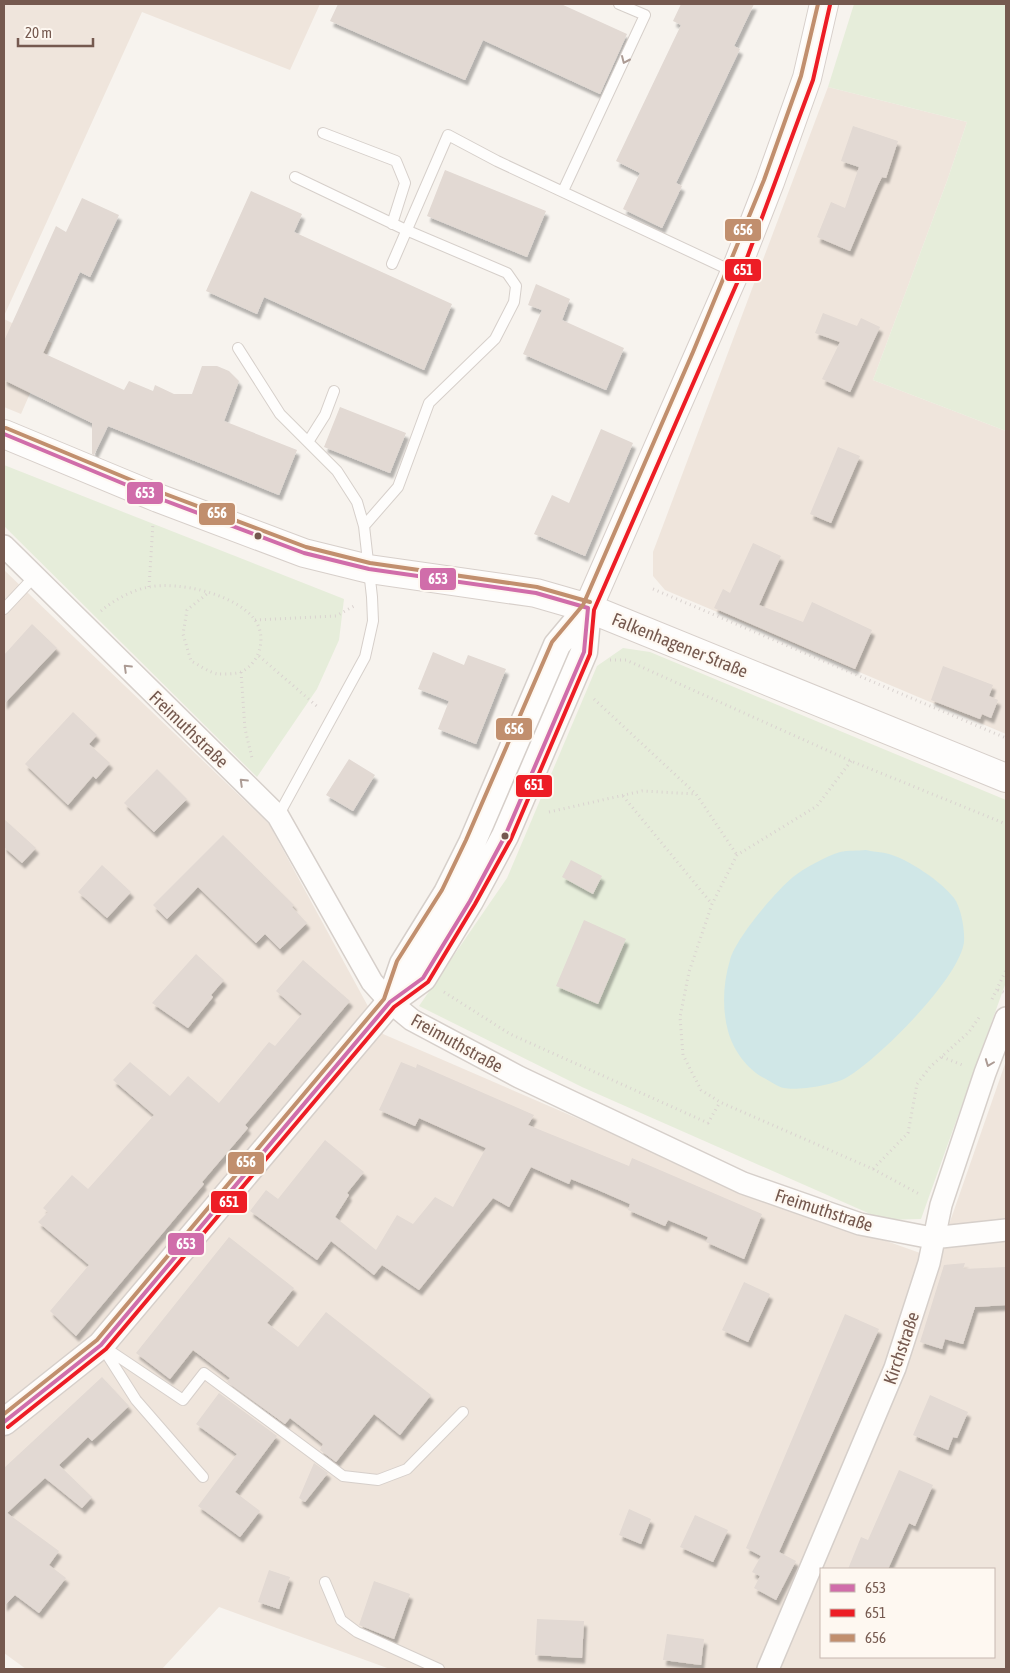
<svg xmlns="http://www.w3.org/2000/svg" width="1010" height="1673" viewBox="0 0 1010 1673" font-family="'Asap Condensed',sans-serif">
  <defs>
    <filter id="shadow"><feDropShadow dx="3" dy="5.5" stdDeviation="1" flood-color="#0004"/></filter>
  </defs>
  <rect width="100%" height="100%" fill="#f7f3ee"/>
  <path fill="#efe5dc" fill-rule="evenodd" d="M4 4H320L290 70 142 12 4 316Z
    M828 87 967 122 947 181 873 380 1006 431V734L665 590 653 576V552Z
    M4 319 52 343 21 414 4 407Z
    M4 570 269 824 383 1034 743 1190 937 1259 1006 1061V1669H390L219 1607 162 1669H26L4 1653ZM821 1569H994V1657H821Z"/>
  <path fill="#e6edda" d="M854 4H1006V431L873 380 947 181 967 122 828 87Z
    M4 465 344 599 339 640 317 689 257 777 4 526Z
    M623 648 650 652 1006 800V982L921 1219 884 1220 582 1087 419 1006 507 878 597 666Z"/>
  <path fill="#d0e7e7" d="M866 850C874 852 882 852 889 854 908 859 942 882 954 898 961 907 965 930 964 942 960 978 876 1062 844 1079 831 1085 798 1091 784 1088 778 1087 770 1081 764 1078 747 1069 733 1050 728 1031 722 1009 723 983 730 960 736 938 775 892 793 877 806 867 825 857 840 852 848 850 858 851 866 850Z"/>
  <path fill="#e2d9d3" filter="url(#shadow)" d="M338 4H561L627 34 600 94 483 40 465 80 330 21Z
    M681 4H754L734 46 740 49 676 183 682 186 662 228 623 209 640 173 616 161 681 25 673 21Z
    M853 126 898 141 886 178 882 177 878 185 850 251 817 237 831 202 845 208 859 167 841 161Z
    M445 170 546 211 527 257 427 216Z
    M251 191 302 214 294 232 452 304 424 370 264 297 257 314 206 291Z
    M82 198 119 215 90 277 80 272 43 353 124 390 129 381 153 391 155 385 174 394H192L202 366H217L229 371 239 381 224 421 297 450 279 495 108 426 94 455 92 454V423L4 380V341L56 226 66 232Z
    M536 284 570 299 562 320 624 348 606 390 523 354 542 310 528 305Z
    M823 313 857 326 861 318 880 327 850 392 822 379 840 342 815 333Z
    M340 407 406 433 390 473 324 447Z
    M601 429 633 443 585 556 534 534 552 495 569 503Z
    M838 447 860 456 831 523 810 514Z
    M753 543 781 556 759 605 803 622 812 602 872 630 855 669 714 608 723 589 730 593Z
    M32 624 57 648 4 704V655Z
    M433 652 464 665 468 655 506 669 476 744 438 729 449 701 418 689Z
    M943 666 993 685 989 696 998 700 991 718 982 714 980 719 931 700Z
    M73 712 97 735 89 744 110 763 96 779 93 776 68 805 25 764Z
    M349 759 375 775 353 811 326 795Z
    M157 769 187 799 154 832 124 803Z
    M4 819 36 848 22 863 4 847Z
    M223 835 294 905 292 907 307 923 280 949 265 934 256 943 198 887 167 919 153 905Z
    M571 860 602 876 593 894 562 877Z
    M102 865 131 892 107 918 78 892Z
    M584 920 626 939 598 1004 556 986Z
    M196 954 224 980 211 995 213 997 188 1028 152 1003Z
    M303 960 350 1001 245 1125 248 1128 202 1182 204 1184 76 1336 50 1311 89 1265 38 1222 48 1212 43 1208 72 1175 88 1189 154 1115 113 1080 130 1062 170 1096 188 1076 219 1103 269 1042 275 1046 302 1014 276 991Z
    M401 1062 416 1068 417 1064 534 1115 528 1125 629 1166 632 1158 762 1214 744 1259 706 1242 708 1237 668 1220 665 1226 628 1210 630 1204 598 1190 571 1179 569 1184 531 1167 509 1207 493 1198 419 1290 382 1265 374 1275 331 1241 317 1260 250 1211 266 1190 278 1199 325 1140 364 1172 347 1193 349 1195 335 1217 376 1250 397 1215 413 1224 435 1197 453 1207 486 1148 419 1118 415 1126 379 1110Z
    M229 1237 294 1288 267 1323 298 1347 326 1312 431 1395 400 1435 374 1414 336 1462 320 1450 323 1444 290 1418 285 1424 227 1382 230 1378 193 1350 170 1379 136 1353Z
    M965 1263 963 1269 1006 1267V1305L975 1307 963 1344 945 1339 942 1349 920 1342 944 1265Z
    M744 1282 770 1294 748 1342 722 1330Z
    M845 1314 879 1329 779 1552 796 1561 776 1600 754 1588 760 1576 752 1572 761 1556 746 1548Z
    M102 1377 129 1406 92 1441 88 1437 59 1465 92 1497 82 1508 45 1478 7 1513 59 1551 49 1565 66 1578 39 1613 15 1595 4 1606V1468Z
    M219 1393 277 1436 235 1492 260 1511 240 1537 198 1506 237 1454 196 1424Z
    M930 1395 968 1412 957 1438 953 1437 948 1450 913 1435Z
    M314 1463 328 1473 305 1502 299 1498Z
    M899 1470 933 1485 915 1526 909 1523 888 1569H848L861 1537 868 1540Z
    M629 1509 651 1519 641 1544 619 1535Z
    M695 1515 728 1530 713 1562 680 1547Z
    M269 1570 290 1577 279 1609 258 1602Z
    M374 1581 410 1594 394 1639 359 1625Z
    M537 1619 584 1621 582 1658 535 1655Z
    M667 1634 704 1639 701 1665 663 1660Z"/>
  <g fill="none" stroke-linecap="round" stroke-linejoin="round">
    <g stroke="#d6cfca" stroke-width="12">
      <path id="service" d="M323 133 396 161 405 183 392 224
        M295 177 406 230 507 273 516 286 514 302 495 339 429 403 398 487 364 526
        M563 191 645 15 619 4
        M392 264 448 135 497 161 734 272
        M238 348 280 414 337 471 357 502 364 526 372 597 373 621 365 657 278 816
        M308 442 325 415 334 391
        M4 609 35 576
        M203 1477 136 1400 101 1345 183 1400 204 1373 343 1476 378 1480 407 1469 463 1412
        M325 1582 341 1620 357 1632 439 1669"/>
    </g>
    <g stroke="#d6cfca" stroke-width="24">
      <path id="minor" d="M4 546 278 816 372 982 390 1002 412 1020 519 1077 743 1183 860 1224 932 1238 1006 1230
        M768 1669 895 1368 929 1263 941 1205 985 1073 1006 1018"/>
    </g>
    <g stroke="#d6cfca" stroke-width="29">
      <path id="tertiary" d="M390 1002 403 964 447 893 472 843 557 645 588 608
        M4 1422 101 1345 390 1002 423 978 470 901 505 836 584 652 588 608"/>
    </g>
    <g stroke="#d7cfca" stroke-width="30">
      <path id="secondary" d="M4 434 158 498 304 553 369 569 536 593 588 608 1006 778
        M588 608 735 272 770 182 807 78 824 4"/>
    </g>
    <path stroke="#dad3d0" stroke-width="3" stroke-dasharray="1 4" stroke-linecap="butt" d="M149 587 153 523
      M653 589 1006 738
      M101 611C114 600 132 590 149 587 178 581 236 594 255 620 267 637 260 663 241 672 236 674 224 674 218 674 210 673 199 665 191 661L183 634 187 610 208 593
      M255 620 336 616 354 606
      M259 656 319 708
      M610 660H626L851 761 1006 824
      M241 672 245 729 252 758
      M594 699 696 794 737 855
      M851 761 817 806 737 855 712 904 689 972 680 1017 683 1055 701 1090 720 1102 873 1169 908 1133 917 1084 930 1067 969 1032 980 1016
      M623 796 712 904
      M549 812 642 791 696 794
      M998 990 1006 993
      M444 992 510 1034 708 1123 720 1102
      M992 999 1006 970
      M942 1057 965 1066
      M873 1169 921 1195"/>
    <use href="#service" stroke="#fefdfc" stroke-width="10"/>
    <use href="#minor" stroke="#fefdfc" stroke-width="21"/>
    <use href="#tertiary" stroke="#fefdfc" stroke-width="26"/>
    <use href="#secondary" stroke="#fefdfc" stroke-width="28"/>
    <g stroke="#fef8f1" stroke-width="8">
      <path id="bus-1" d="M4 434 158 498 304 553 369 569 536 593 588 608
        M4 1422 101 1345 390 1002 423 978 470 901 505 836 584 652 588 608"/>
    </g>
    <g stroke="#fef8f1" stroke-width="8">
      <path id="bus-2" d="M8 1427 106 1349 394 1007 428 982 475 904 511 839 590 654 594 610 741 274 813 80 830 5"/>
    </g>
    <g stroke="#fef8f1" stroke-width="8">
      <path id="bus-3" d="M6 428 160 492 306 547 370 563 537 587 590 602
        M4 1414 97 1340 384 999 397 961 442 890 466 840 552 642 583 605 693 352 764 180 801 76 818 4"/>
    </g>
    <use href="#bus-1" stroke="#d06daa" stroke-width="4"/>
    <use href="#bus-2" stroke="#ed1d25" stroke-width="4"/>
    <use href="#bus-3" stroke="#c18f6e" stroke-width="4"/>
  </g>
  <defs><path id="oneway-chevron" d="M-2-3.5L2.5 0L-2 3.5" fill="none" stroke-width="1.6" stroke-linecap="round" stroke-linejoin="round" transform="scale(1.25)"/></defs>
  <g stroke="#ac9b94">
    <use href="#oneway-chevron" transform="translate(625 60) rotate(114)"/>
    <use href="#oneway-chevron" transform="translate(127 668) rotate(-136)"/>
    <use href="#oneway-chevron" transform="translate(243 782) rotate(-136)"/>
    <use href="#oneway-chevron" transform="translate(989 1063) rotate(111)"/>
  </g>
  <g fill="#75594f" stroke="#fef8f1" stroke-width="2">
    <circle cx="258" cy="536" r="4.5"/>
    <circle cx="505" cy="836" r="4.5"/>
  </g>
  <g text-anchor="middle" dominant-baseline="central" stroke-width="4.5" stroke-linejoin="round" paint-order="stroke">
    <g font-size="18" fill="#75594f" stroke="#fef8f1">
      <text transform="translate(680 645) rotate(22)">Falkenhagener Straße</text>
      <text transform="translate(189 729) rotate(44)">Freimuthstraße</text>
      <text transform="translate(457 1043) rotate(29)">Freimuthstraße</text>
      <text transform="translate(824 1210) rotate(18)">Freimuthstraße</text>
      <text transform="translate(901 1348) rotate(-71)">Kirchstraße</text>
    </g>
  </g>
  <g stroke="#fef8f1" stroke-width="2">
    <rect x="724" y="218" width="38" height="24" rx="5" fill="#c18f6e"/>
    <rect x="724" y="258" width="38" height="24" rx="5" fill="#ed1d25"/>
    <rect x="126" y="481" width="38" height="24" rx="5" fill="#d06daa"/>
    <rect x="198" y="502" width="38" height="24" rx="5" fill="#c18f6e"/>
    <rect x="419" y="567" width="38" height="24" rx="5" fill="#d06daa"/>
    <rect x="495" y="717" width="38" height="24" rx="5" fill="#c18f6e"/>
    <rect x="515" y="774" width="38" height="24" rx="5" fill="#ed1d25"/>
    <rect x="227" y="1151" width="38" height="24" rx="5" fill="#c18f6e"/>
    <rect x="210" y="1190" width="38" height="24" rx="5" fill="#ed1d25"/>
    <rect x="167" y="1232" width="38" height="24" rx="5" fill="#d06daa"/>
  </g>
  <g font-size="14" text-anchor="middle" font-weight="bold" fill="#fff">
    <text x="743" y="235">656</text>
    <text x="743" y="275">651</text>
    <text x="145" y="498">653</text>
    <text x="217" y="518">656</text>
    <text x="438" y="584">653</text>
    <text x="514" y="734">656</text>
    <text x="534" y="790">651</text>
    <text x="246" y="1167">656</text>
    <text x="229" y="1207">651</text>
    <text x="186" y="1249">653</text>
  </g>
  <rect width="1010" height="1673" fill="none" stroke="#75594f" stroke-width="10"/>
  <rect x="820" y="1568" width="175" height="90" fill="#fef8f1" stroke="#c7b8b0"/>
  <rect x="830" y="1584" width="25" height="8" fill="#d06daa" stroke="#c7b8b0"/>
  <text x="865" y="1593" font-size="15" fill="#75594f">653</text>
  <rect x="830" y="1609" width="25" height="8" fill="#ed1d25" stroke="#c7b8b0"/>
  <text x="865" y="1618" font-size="15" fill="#75594f">651</text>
  <rect x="830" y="1634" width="25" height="8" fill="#c18f6e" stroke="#c7b8b0"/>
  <text x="865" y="1643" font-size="15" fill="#75594f">656</text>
  <path d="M18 38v8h75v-8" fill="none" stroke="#75594f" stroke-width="2.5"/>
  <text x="25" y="38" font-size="15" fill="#75594f" stroke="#fef8f1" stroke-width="4" paint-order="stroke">20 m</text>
</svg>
